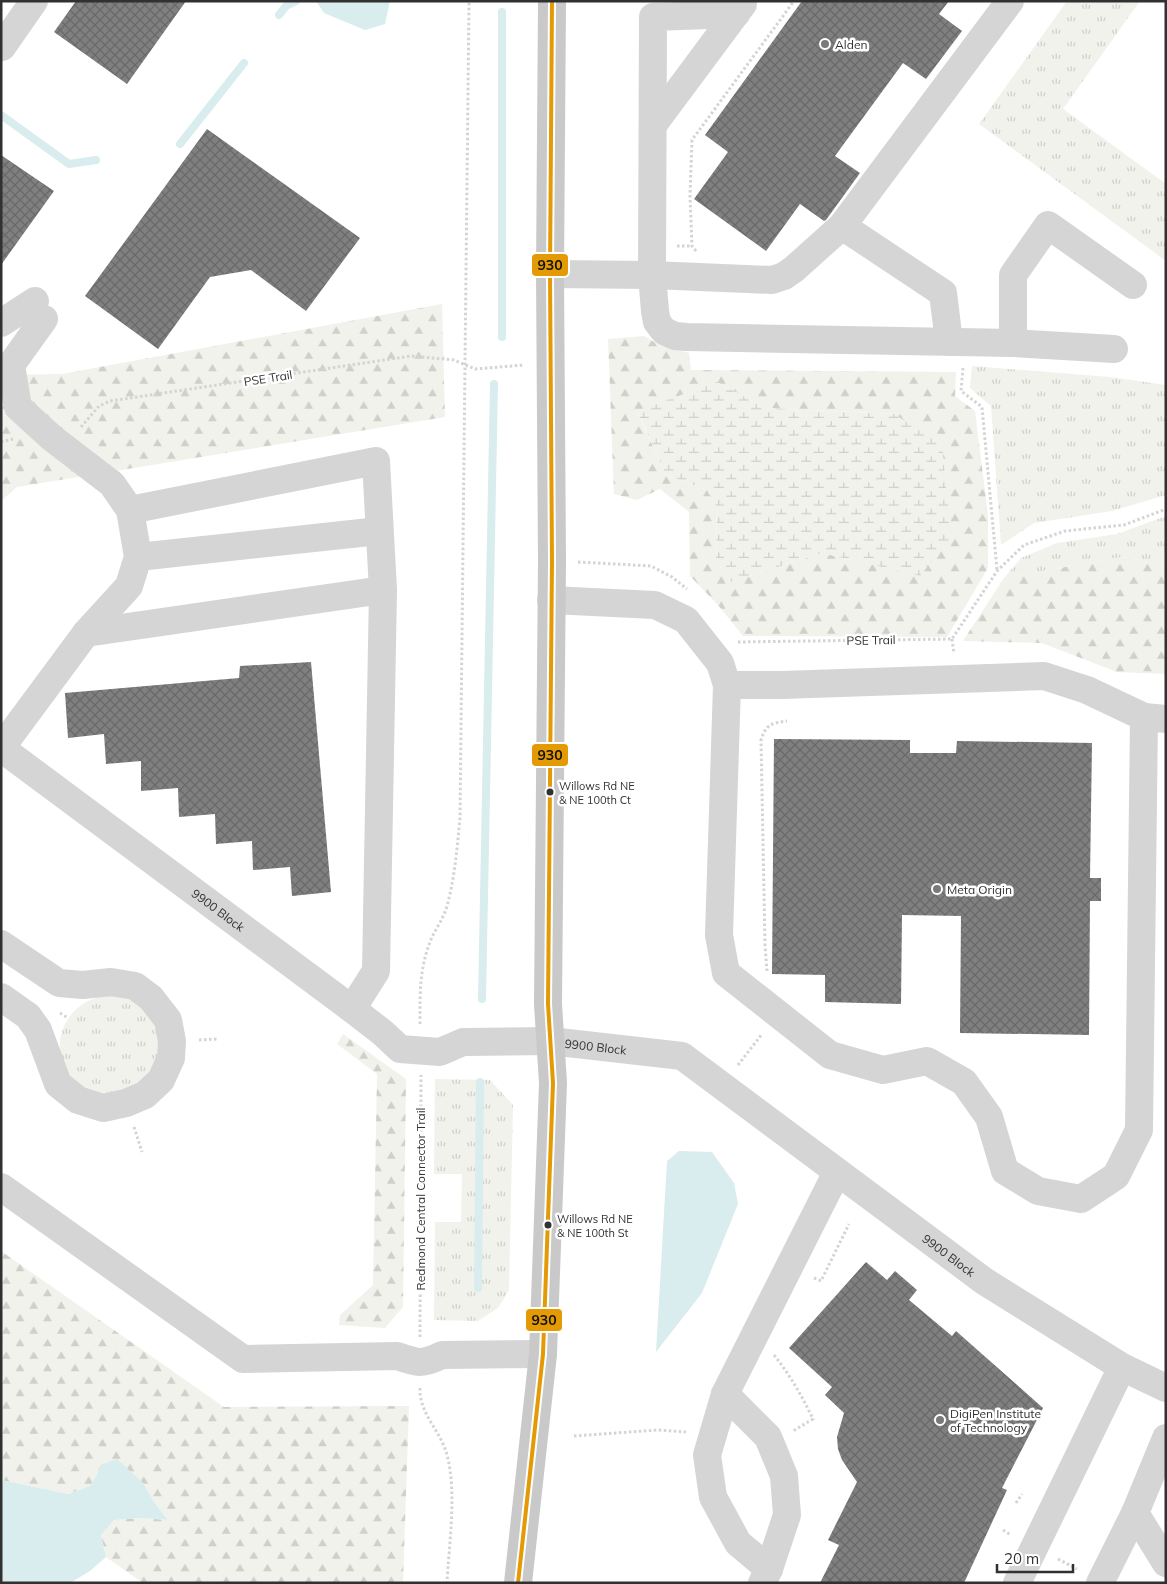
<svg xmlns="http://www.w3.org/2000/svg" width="1167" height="1584" viewBox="0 0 1167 1584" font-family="Mulish,sans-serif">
  <defs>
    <pattern id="grass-tufts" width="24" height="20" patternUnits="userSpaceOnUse" patternTransform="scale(1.25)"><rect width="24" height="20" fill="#f1f2eb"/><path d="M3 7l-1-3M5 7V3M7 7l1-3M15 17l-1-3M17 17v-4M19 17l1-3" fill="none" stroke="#cfd0ca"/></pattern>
    <pattern id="forest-firs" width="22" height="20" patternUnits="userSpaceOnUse" patternTransform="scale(1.25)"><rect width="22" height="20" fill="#f1f2eb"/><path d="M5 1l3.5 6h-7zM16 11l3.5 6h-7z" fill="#cfd0ca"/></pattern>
    <pattern id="wetland-marsh" width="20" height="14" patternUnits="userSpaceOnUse" patternTransform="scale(1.25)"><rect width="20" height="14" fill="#f1f2eb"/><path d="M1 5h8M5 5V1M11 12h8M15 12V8" fill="none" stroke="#cfd0ca"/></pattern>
    <pattern id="building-cross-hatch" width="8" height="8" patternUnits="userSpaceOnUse" patternTransform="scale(1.25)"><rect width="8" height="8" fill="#808080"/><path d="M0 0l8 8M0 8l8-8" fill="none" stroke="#696969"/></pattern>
  </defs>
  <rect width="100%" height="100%" fill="#fff"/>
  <path fill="url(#grass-tufts)" d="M1067 1H1140L1063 109 1166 184V261L979 124Z
    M972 366 1110 377 1166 385V495L1112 511 1034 523 1001 545 991 406 970 388Z
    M1166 516V565L1122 557 1004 578 1021 558 1057 543 1117 534Z
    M108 995 124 997 139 1003 151 1014 163 1043 155 1076 107 1099C97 1095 83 1091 75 1085 68 1080 64 1069 62 1062 54 1036 68 1008 93 999 98 997 103 996 108 995Z
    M435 1079 490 1080 513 1105 509 1290 498 1308 478 1321 434 1320 435 1222H461L462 1174H434Z"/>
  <path fill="url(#forest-firs)" fill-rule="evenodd" d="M442 304 445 417 17 487 1 501V375L62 374Z
    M644 336 656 343 689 353 691 370 956 372 955 396 975 411 988 515V568L947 637 743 636 718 605 690 576 689 512 660 489 637 500 614 494 608 339ZM717 382 765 408 894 414 920 576 822 553 731 582 716 560 717 508 707 490 666 475 637 412Z
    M1122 557 1166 565V674L1117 672 1042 643 963 641 1004 578Z
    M343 1034 406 1079 403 1307 385 1328 339 1325 340 1315 373 1285 377 1074 337 1044Z
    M1 1251 224 1407 409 1406 403 1583H143L106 1557 101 1535 114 1520 142 1518 168 1520 154 1502 143 1483 103 1464 90 1486 68 1494 1 1480Z"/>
  <path fill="url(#wetland-marsh)" d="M717 382 765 408 894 414 942 445 951 537 920 576 822 553 731 582 716 560 717 508 707 490 666 475 637 411Z"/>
  <path fill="#d9ecee" d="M316 1H390L385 24 365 30 324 13Z
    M679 1151 712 1152 734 1183 738 1204 702 1293 656 1352 667 1161Z
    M117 1459 143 1483 154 1502 168 1520 142 1518 114 1520 101 1535 106 1557 90 1571 70 1583H1V1480L68 1494 90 1486 103 1464Z"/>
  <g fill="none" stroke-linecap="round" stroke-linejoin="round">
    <path stroke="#d9ecee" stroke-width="8" d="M279 15 286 6 296 1
      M1 115 69 164 96 160
      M180 144 244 63
      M502 337V12
      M482 999 494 384
      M478 1288 480 1082"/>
  </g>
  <path fill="url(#building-cross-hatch)" d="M76 1H186L127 84 54 32Z
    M802 1H949L939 14 962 31 926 79 903 63 835 156 860 173 826 220 824 221 800 204 766 251 694 199 728 152 705 135Z
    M207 129 360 238 306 311 251 270 210 277 158 349 85 296Z
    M1 155 54 191 1 265Z
    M311 662 331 892 292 896 290 867 253 870 252 841 216 844 215 814 179 817 178 788 141 791V761L106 764 104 734 68 738 65 693 239 678 240 666Z
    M774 739 910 740V753H956L957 741 1092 743 1090 878H1101V901H1090L1089 1035 960 1033 961 916 902 915 901 1004 825 1002V975L772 974Z
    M866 1262 887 1280 895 1271 917 1290 909 1300 952 1336 956 1331 1043 1408 1002 1488 1007 1490 964 1583H820L839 1545 828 1540 857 1482 842 1460 838 1449 837 1437 844 1413 825 1395 832 1387 789 1348Z"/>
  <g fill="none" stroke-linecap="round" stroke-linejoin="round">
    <path stroke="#d4d4d4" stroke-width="3" stroke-dasharray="2.5 2.5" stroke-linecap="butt" d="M677 246H692
      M696 251 692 246 690 196 692 140 794 1
      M963 368 961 391 982 407 997 570
      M81 427 99 406 110 401 411 356 454 360 475 369 524 365
      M1 442 13 439
      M578 562 651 566 672 577 687 589
      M952 639 954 654
      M738 642 952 639 997 571 1024 545 1065 531 1124 525 1166 509
      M767 971 765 945 761 740C766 724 772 723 787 721
      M60 1013 68 1018
      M420 1024C420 992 419 968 432 937 437 927 444 917 447 906 455 877 457 848 460 818L469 1
      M199 1040 217 1039
      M738 1065 762 1034
      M134 1127 142 1152
      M814 1278 821 1281 849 1224
      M420 1337 421 1075
      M774 1355C790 1375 802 1396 813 1419L793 1431
      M420 1388C419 1414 441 1431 447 1455 457 1492 449 1544 447 1583
      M574 1436 658 1430 686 1432
      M1016 1503 1022 1494
      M1003 1530 1011 1535
      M1058 1559 1077 1569"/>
    <g stroke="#d5d5d5" stroke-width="28">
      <path d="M736 14 653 17 652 275 655 311 657 322 664 331 675 336 687 337 1013 343 1114 349"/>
      <path d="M2 47 34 1"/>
      <path d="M653 125 743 4"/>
      <path d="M842 226 943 293 949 342"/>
      <path d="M550 274 652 275 772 280 784 276 794 269 842 226 1010 1"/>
      <path d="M1 323 35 301"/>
      <path d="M1013 343V275L1048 225 1133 285"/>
      <path d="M130 510 376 461 383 590 376 971 352 1009"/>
      <path d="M138 557 379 531"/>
      <path d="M551 600 655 605 686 620 720 663 727 685H782L1044 676 1087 690 1144 717 1166 719"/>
      <path d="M86 633 383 590"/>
      <path d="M727 685 719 935 726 973 830 1055 883 1070 927 1061 964 1082 989 1117 1005 1171 1038 1191 1081 1199 1116 1176 1139 1130 1144 717"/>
      <path id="s1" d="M1 748 352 1009 383 1033 400 1049 440 1052 463 1042 550 1041 682 1056 984 1281 1122 1367 1166 1388"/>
      <path d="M1 748 86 633 129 586 138 557 130 510 112 484 52 438 18 407 11 365 44 319"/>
      <path d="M1 944 59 983 83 985 111 982 135 986 151 998 168 1020 172 1041 171 1058 161 1080 145 1095 126 1103 103 1108 78 1100 58 1084 38 1030 28 1016 1 997"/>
      <path d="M1 1187 243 1359 397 1356C417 1363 422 1365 442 1355L543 1354"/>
      <path d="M725 1394 768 1437 784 1476 787 1515 769 1569 762 1583"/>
      <path d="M1166 1438 1135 1513 1166 1563"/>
      <path d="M769 1569 738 1543 713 1497 707 1455 725 1394 837 1172"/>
      <path d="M1017 1583 1122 1367"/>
      <path d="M1100 1583 1135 1513"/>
    </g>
    <path stroke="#c9c9c9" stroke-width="28" d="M518 1583 543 1354 553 1083 548 1004 552 561 550 274 552 1"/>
    <g stroke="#fff" stroke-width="8">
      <path id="bus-1" d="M518 1583 543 1354 553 1083 548 1004 552 561 550 274 552 1"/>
    </g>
    <use href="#bus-1" stroke="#e39a05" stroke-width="4"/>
  </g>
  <g fill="#797979" stroke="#fff" stroke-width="2">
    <circle cx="825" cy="44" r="5"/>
    <circle cx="937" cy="889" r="5"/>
    <circle cx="940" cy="1420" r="5"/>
  </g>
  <g fill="#313131" stroke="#fff" stroke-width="2">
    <circle cx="550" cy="792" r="4.5"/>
    <circle cx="548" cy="1225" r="4.5"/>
  </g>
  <g text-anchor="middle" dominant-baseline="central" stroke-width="5" stroke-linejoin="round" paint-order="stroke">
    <g font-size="11" fill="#313131" stroke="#fff" text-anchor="start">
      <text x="559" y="786">Willows Rd NE<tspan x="559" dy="14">&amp; NE 100th Ct</tspan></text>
      <text x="557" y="1219">Willows Rd NE<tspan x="557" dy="14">&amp; NE 100th St</tspan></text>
    </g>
    <g font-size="12" fill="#313131" stroke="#fff" text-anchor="start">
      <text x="835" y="44">Alden</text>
      <text x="947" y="889">Meta Origin</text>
      <text x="950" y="1413">DigiPen Institute<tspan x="950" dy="14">of Technology</tspan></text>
    </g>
    <g font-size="12" fill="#313131" stroke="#fff">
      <text transform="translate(268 378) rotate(-9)">PSE Trail</text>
      <text transform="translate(871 640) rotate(-1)">PSE Trail</text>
      <text stroke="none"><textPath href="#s1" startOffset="271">9900 Block</textPath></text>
      <text stroke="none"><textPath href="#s1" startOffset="698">9900 Block</textPath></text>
      <text transform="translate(420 1199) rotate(-90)">Redmond Central Connector Trail</text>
      <text stroke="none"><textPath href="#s1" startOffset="1118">9900 Block</textPath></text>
    </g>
  </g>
  <g stroke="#fff" stroke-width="2">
    <rect x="531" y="253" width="38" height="24" rx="5" fill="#e39a05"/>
    <rect x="531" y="743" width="38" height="24" rx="5" fill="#e39a05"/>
    <rect x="525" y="1308" width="38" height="24" rx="5" fill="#e39a05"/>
  </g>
  <g font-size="14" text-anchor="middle" font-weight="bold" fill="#111">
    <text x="550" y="270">930</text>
    <text x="550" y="760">930</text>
    <text x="544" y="1325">930</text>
  </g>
  <rect width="1167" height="1584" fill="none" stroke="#313131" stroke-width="5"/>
  <path d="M997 1564v8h76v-8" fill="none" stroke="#313131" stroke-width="2.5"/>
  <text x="1004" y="1564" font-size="15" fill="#313131" stroke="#ffffff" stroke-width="4" paint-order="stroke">20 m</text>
</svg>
